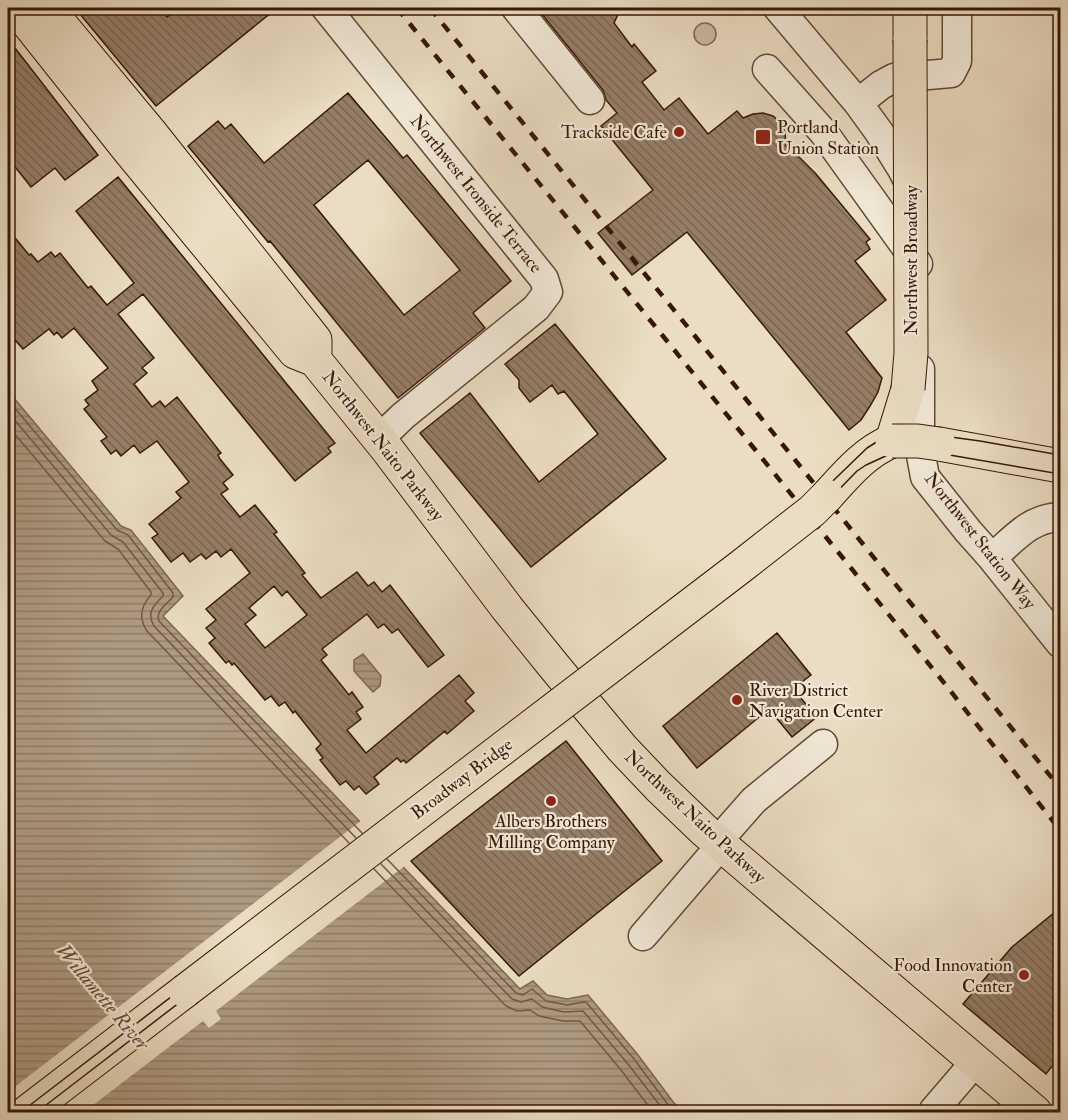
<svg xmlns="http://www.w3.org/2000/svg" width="1068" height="1120" viewBox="0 0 1068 1120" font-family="'IM FELL Double Pica',serif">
  <defs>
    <pattern id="grass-tufts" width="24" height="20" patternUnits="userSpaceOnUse" patternTransform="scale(1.5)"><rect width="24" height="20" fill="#ccbba3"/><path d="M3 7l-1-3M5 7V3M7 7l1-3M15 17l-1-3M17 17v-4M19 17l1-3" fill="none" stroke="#b0a08b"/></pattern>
    <pattern id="water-rules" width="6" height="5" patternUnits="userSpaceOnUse" patternTransform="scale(1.5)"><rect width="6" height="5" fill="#ad9a82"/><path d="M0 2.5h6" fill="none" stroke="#8e7d68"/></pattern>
    <pattern id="building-back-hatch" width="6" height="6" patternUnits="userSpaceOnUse" patternTransform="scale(1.5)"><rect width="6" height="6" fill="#957e68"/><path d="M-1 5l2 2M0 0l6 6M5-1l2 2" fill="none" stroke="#7b6654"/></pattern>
  </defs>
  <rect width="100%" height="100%" fill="#eaddc3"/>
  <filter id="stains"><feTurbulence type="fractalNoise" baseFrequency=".00333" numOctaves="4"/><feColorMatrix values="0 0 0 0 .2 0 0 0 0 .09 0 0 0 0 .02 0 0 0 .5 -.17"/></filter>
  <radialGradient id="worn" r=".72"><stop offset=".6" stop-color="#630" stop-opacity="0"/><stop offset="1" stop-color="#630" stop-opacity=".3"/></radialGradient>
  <path fill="url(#grass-tufts)" stroke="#826954" stroke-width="1.5" d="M694 34a11 11 0 1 1 22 0a11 11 0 1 1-22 0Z"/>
  <path fill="url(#water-rules)" stroke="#7e6650" stroke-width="1.5" d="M8 391 121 526 131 530 183 596 163 616 520 989 533 981 547 995 567 999 588 995 638 1055 674 1103 686 1112H8Z
    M363 654 381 676 380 686 373 692 354 671V660Z"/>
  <path fill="#eaddc3" d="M362 820 406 865 216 1011 221 1019 209 1028 203 1021 84 1112H8V1092Z"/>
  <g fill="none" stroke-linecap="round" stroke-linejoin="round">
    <path stroke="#725844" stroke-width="1.5" d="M8 400 117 530 128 535 173 593V597C167 604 155 611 159 621L362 833
      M8 412 111 535 123 542 163 593V596C154 605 146 613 154 626L356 838
      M8 426 105 541 118 549 151 592V595C141 606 138 618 147 631L349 843
      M387 859 516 993 523 995 532 989 546 1001 567 1005 584 1002H586L634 1059 669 1106 677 1112
      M381 864 512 999 521 1002 532 999 542 1007 564 1012 583 1011 628 1064 665 1112
      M374 869 506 1006 517 1011 530 1010 539 1016 563 1021H580L621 1070 653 1112"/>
  </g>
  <path fill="url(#building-back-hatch)" stroke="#381705" stroke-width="1.5" fill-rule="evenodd" d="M75 8H159L167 17 179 8H277L156 106Z
    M537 8H621L614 23 632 47 634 44 656 71 642 82 664 110 679 98 708 134 737 111 743 118 753 114 763 113 773 116 780 122 785 132 786 146 793 151 816 174 870 239 866 242 870 249 855 261 886 300 846 332 882 378 878 392 870 406 861 420 849 430 687 232 632 275 598 233 653 190 601 126 617 113 606 100 603 90Z
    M8 39 98 155 65 180 55 168 31 187 8 158Z
    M348 93 403 158 407 155 511 281 473 313 485 328 398 398 270 241 268 242 188 146 218 121 225 129 231 124 264 163ZM368 160 460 270 404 315 314 205Z
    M118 177 335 443 328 448 331 452 295 481 143 294 118 314 154 358 142 368 147 373 134 384 152 407 160 401 165 407 177 397 221 453 218 455 220 459 233 475 223 483 228 489 221 494 240 517 255 505 277 532 274 534 305 573 302 575 321 598 357 572 368 586 374 582 382 592 390 585 444 655 428 667 398 629 392 633 384 624 378 628 367 614 322 649 327 655 321 660 349 695 352 692 363 707 356 712 361 719 347 730 366 753 459 675 474 693 465 701 474 711 447 734 445 731 406 763 404 760 401 762 397 758 374 777 379 784 366 794 359 786 354 790 346 781 340 785 320 760 323 758 316 749 321 744 295 711 293 713 285 702 279 706 271 696 265 700 234 663 232 665 229 661 226 663 209 643 215 638 206 628 216 620 206 609 250 573 231 549 221 557 216 551 206 559 201 554 190 562 183 553 171 562 152 538 158 534 149 524 181 498 176 492 189 482 157 441 140 453 134 445 121 456 116 450 111 454 101 441 107 437 84 409 89 405 85 400 98 390 92 381 108 368 74 328 62 338 57 332 54 335 49 329 23 349 15 340 8 346V229L29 255 31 254 38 262 51 252 55 257 60 253 88 288 91 286 107 305 134 283 76 211ZM274 586 282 596 287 591 307 615 265 648 245 624 256 615 249 608Z
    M555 324 666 459 531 567 420 433 470 393 539 482 598 434 564 391 558 394 552 385 530 402 519 388V380L505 364Z
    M777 633 811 675 793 689 817 717 792 737 769 709 697 768 663 726Z
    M566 741 662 861 519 976 411 861Z
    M1060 908V1056L1046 1074 963 1004 1012 947Z"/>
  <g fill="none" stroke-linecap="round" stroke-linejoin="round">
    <g stroke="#644834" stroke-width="31">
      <path id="minor" d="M326 8 544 279 548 292 536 308 403 416 379 439
        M516 8 590 100
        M778 8 858 103 879 132 902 169 912 189
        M767 69 824 133 918 264
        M858 103 881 85 894 78 951 73 957 61V8
        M920 369V450L925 477 968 531 992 558 1060 643
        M992 558C1014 539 1030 518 1060 517
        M717 842 754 800 823 744
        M643 936 721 845
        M934 1110 976 1061"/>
    </g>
    <g stroke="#381705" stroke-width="35">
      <path id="major" d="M16 8 128 149 295 352 315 360 387 449 507 608 553 665 622 748 658 786 706 832 1035 1112
        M47 8 150 132 315 340V352
        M910 40V8
        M939 444 1060 466
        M827 496C846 475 865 452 892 441L908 389
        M27 1112 185 991"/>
    </g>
    <use href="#minor" stroke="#f1e9d8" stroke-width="28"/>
    <use href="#major" stroke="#eaddc3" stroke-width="33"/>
    <path stroke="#381705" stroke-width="1.5" d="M720 588 817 512 857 471 866 465 890 454 902 451 938 453 1060 474
      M21 1112 786 525 807 506 867 448 886 436 899 432H914L980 441 1060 455
      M37 1112 482 770"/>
    <path stroke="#381705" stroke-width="4.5" stroke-dasharray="10 10" stroke-linecap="butt" d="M397 8 941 679 1060 830
      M430 8 1060 788"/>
    <g stroke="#381705" stroke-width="35" stroke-linecap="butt">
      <path id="major-bridge" d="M908 389 911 353 910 40
        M892 441H918L939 444
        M185 991 739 568 812 511 827 496"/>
    </g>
    <use href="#major-bridge" stroke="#eaddc3" stroke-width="33"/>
  </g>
  <g fill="#8f2418" stroke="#f1e9d8" stroke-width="2">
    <circle cx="679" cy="132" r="6"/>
    <rect x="755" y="129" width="16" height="16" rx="3"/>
    <circle cx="737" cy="700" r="6"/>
    <circle cx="551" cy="801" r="6"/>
    <circle cx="1024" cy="975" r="6"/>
  </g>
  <g text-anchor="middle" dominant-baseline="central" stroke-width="4.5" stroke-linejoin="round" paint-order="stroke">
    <g font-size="18" fill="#381705" stroke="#f1e9d8" text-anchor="start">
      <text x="777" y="127">Portland<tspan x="777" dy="21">Union Station</tspan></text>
      <text x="667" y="132" text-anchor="end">Trackside Cafe</text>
      <text x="749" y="690">River District<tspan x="749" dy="21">Navigation Center</tspan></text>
      <text x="551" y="821" text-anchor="middle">Albers Brothers<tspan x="551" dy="21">Milling Company</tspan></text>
      <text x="1012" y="965" text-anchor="end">Food Innovation<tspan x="1012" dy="21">Center</tspan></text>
    </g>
    <g font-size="18" fill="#381705" stroke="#f1e9d8">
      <text transform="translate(476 194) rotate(51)">Northwest Ironside Terrace</text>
      <text transform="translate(911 260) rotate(-90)">Northwest Broadway</text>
      <text transform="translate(383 446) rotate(52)">Northwest Naito Parkway</text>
      <text transform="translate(980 541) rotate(52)">Northwest Station Way</text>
      <text transform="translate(462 779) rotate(-37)">Broadway Bridge</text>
      <text transform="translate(695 817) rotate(43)">Northwest Naito Parkway</text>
    </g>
    <g font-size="20" font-style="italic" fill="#674b37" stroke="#f1e9d8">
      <text transform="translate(103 997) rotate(50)">Willamette River</text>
    </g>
  </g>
  <rect width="1068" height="1120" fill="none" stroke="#eaddc3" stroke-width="30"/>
  <rect x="9" y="9" width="1050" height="1102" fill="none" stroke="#381705" stroke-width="3"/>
  <rect x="15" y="15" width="1038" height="1090" fill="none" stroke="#381705" stroke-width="1.5"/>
  <rect width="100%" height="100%" filter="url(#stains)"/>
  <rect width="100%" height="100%" fill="url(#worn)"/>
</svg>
